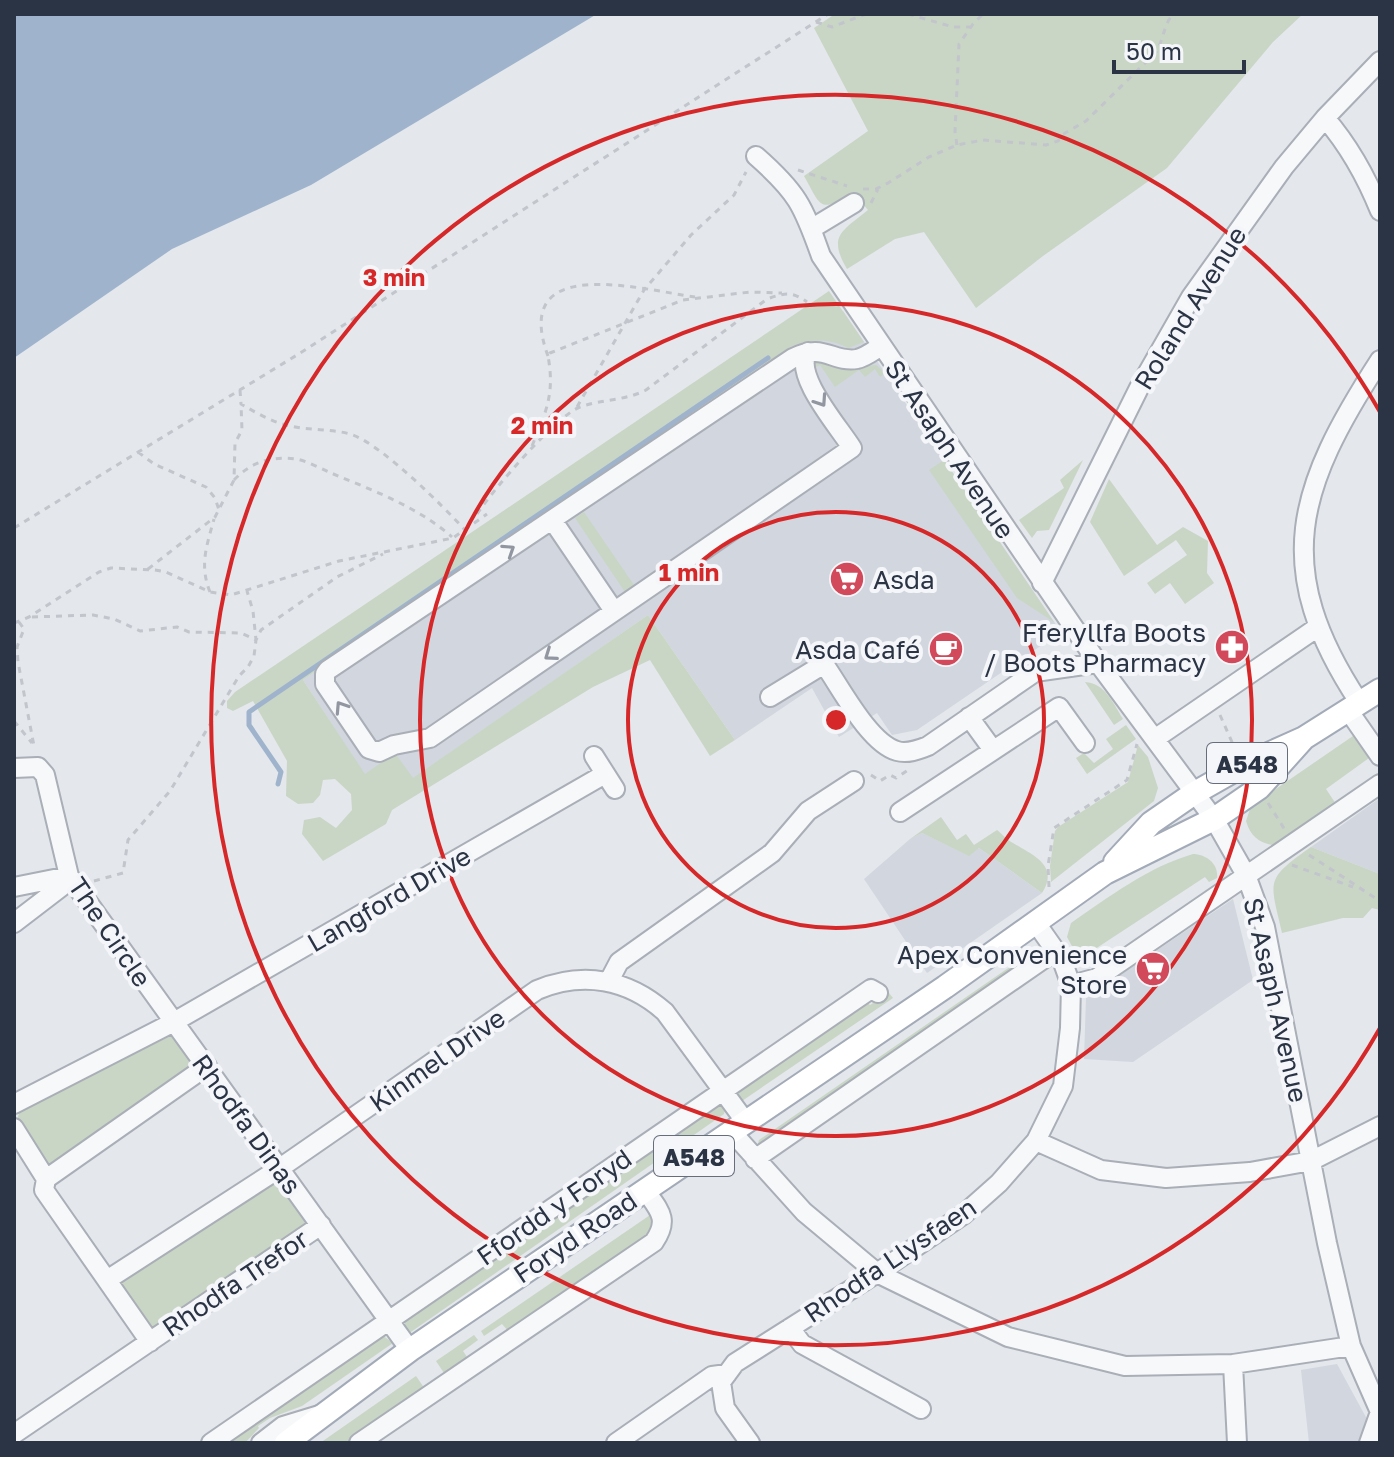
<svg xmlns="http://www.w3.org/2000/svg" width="1394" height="1457" viewBox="0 0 1394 1457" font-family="'Golos Text',sans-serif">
  <rect width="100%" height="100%" fill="#e4e7ec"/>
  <path fill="#d2d6de" d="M843 311 1061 632 917 730 892 735 877 713 839 737 812 688 735 740 648 615 413 779 365 775 303 680Z
    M1380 798V874L1311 847Z
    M922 833 968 855 979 848 1042 893 927 973 864 879 910 839Z
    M1233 899 1253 980 1133 1062 1084 1059 1086 998Z
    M1337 1364 1380 1443H1309L1301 1370Z"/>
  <path fill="#c9d6c5" d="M835 14H1303L1273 42 1167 168 1043 256 976 308 924 232 895 239 847 269C827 235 843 231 868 210L853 193C819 213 822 208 804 176L868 131 814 28Z
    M829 291 864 342 848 348C828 338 813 339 792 346L303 680 365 774 395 753 413 778 648 615 735 740 710 756 650 660 593 687 392 810 386 824 323 861 302 834 304 820 320 817 336 828 352 810 351 794 335 779 323 780 320 795 313 803 298 804 286 796 287 761 253 701 233 711 227 708V701L235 692Z
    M814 361H823L849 368 876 365 885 373 880 377 875 369 865 377 859 370 835 387 820 365 810 370Z
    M944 460 1054 622 1017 598 929 470Z
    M1083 460 1049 530 1037 531 1032 538 1019 520 1064 488 1060 480Z
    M1109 479 1157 545 1183 527 1208 541 1207 573 1214 583 1185 604 1170 583 1155 594 1147 583 1187 555 1176 540 1124 576 1090 522Z
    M584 512 634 585 625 592 575 518Z
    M1085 682C1105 683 1113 703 1123 719L1114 725Z
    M1126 725 1136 739 1087 774 1076 758 1084 753 1094 763 1113 749 1106 739Z
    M1353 736 1369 758 1326 789 1336 804 1278 846C1261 844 1251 838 1246 821L1251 806Z
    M1138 745 1148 757 1158 788 1154 801 1051 882 1050 866 1055 831 1058 827 1128 782Z
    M941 817 957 840 966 834 974 845 997 830C1002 834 1007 840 1013 843 1032 855 1060 865 1042 893L979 848 969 856 922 833 910 839Z
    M1311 847 1380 874V910L1372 908 1363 918H1343L1282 933C1270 880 1264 880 1311 847Z
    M1193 854C1206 854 1219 864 1217 878L1209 882 1205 877 1089 953 1094 962 1085 964 1079 959 1067 937 1071 923C1109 897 1148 867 1193 854Z
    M1033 951 1035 954 757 1147 759 1140Z
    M889 993 893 998 742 1101 739 1100 737 1093 740 1088 865 1000 870 1005Z
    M170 1036 179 1037 199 1062 50 1167 45 1163 17 1120 20 1110Z
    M713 1106H723L725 1110 724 1114 408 1334 403 1327 407 1318Z
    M277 1175 309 1217 307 1224 156 1329 148 1327 119 1285 120 1280Z
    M653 1213 655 1228 641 1243 509 1332 502 1324 484 1336 481 1331Z
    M382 1335 393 1343 302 1406 270 1418 258 1426 259 1428 245 1443H223Z
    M474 1335 478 1340 463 1351 469 1360 446 1376 436 1361Z
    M416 1376 425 1389 349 1443H320Z"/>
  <path fill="#9fb4cc" d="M14 14H597L311 185 172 249 14 358Z"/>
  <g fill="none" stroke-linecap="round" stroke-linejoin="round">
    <path stroke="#9fb4cc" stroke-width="5" d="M278 784 281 772 249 725V712L768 358"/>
    <g stroke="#a9aeb7" stroke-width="22">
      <path id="minor" d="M1325 118C1350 147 1366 176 1380 211
        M756 156C797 192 803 205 821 256L1098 663 1214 819 1246 875 1265 927 1327 1243 1351 1346 1380 1412 1369 1443
        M811 229 854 203
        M808 352C792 374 839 427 852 448L430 738 394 745 379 752 369 749 325 684V674L328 670 793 358C824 342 832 363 857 359 866 357 873 351 881 346
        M553 521 614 611
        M1042 583 1139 388 1191 297 1284 167 1325 118 1380 61
        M770 697 824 664C841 688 869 743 897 751 907 754 918 750 928 746L1035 672 1098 663
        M1359 702C1270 567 1297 488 1380 360
        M1348 710 1380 756
        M969 717 993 750
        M1156 738 1318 627
        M594 756 615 789
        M14 768 38 767 45 775 69 876 410 1350
        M900 812 1059 707 1085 743
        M14 887 69 876 61 887 14 923
        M609 981 619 962 772 853 808 811 854 781
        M1071 985 1097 978 1380 784
        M14 1104 172 1023 605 774
        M14 1128 46 1179 44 1190 150 1342
        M731 1131 804 1212 877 1273 1008 1337 1125 1366 1233 1364 1351 1346
        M1036 1141 1101 1170 1166 1178 1250 1172 1311 1161 1380 1126
        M755 1159 1055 951
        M46 1179 207 1066
        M107 1280 280 1168 537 990C583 971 628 979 665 1012L745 1121
        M790 1328 802 1344 921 1409
        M1233 1364 1237 1443
        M14 1434 321 1225
        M211 1443 871 989 878 993
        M261 1443 283 1426 319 1415
        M359 1443 654 1242C670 1219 659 1210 645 1190
        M616 1443 712 1376 727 1374
        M750 1443 725 1408 721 1382 735 1363 877 1273 963 1215 999 1183 1036 1141 1063 1086 1070 1028 1071 985 1062 960 1036 923"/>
    </g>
    <g stroke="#a3abb8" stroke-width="26">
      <path id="major" d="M1115 862 1151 823 1193 794 1244 765 1304 738 1380 690
        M286 1443 410 1350 945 987 1105 873 1214 819 1259 788 1304 738"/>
    </g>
    <path stroke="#c2c5cb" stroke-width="3" stroke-dasharray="6 6" stroke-linecap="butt" d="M908 14 953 27H970
      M816 22 832 27 866 14
      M957 145 955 132 959 44 973 24 983 14
      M798 170 847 186
      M863 189H876L888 183 929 157 957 145 983 140 1046 145 1058 141 1065 133 1086 121 1156 52C1164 39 1163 26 1173 14
      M871 203 878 189
      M548 356C510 253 639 289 695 297
      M240 390 241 404C255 412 270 421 286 425 307 431 332 428 353 435 384 447 443 506 466 531
      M577 407 644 290 691 235 734 195 746 172
      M532 446C546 412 555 394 548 356L550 353 683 300 750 292 782 293
      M138 452 154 464 206 487 215 498 219 510
      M234 480C251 462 271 456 296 459 307 461 320 468 331 473 372 490 418 507 452 537
      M477 514C492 491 557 415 580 407 602 399 625 401 646 390L767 299C784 293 792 291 807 302
      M14 528 297 355 828 14
      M148 569 215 517 234 480 235 443 242 430 241 404
      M210 592C199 565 207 545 214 519
      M32 617 93 615 114 619 140 631 177 627 189 632 241 633 256 640 253 611 247 591
      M19 622 24 629 17 647 18 662 34 746
      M14 623 29 617 99 572 111 568 155 570 166 572 210 592 231 595 339 561 453 538 487 514
      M1220 715 1235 749
      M14 721 32 743
      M871 775 880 781 890 775 896 778 908 770
      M1268 803 1285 830
      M1309 855 1380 901
      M1292 865 1353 887
      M94 881 123 873 128 840 170 791 239 676 248 667 254 656 256 640 261 630 337 577 383 554
      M1049 887 1048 866 1054 828 1127 780 1137 744"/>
    <use href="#minor" stroke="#f7f8fa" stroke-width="18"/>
    <use href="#major" stroke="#fff" stroke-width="22"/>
  </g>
  <defs><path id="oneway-chevron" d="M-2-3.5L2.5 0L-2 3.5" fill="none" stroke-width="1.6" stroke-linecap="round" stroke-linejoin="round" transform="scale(2)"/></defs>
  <g stroke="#9196a0">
    <use href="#oneway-chevron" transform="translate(821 401) rotate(56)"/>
    <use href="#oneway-chevron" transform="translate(509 550) rotate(-33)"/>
    <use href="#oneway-chevron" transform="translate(550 655) rotate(145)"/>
    <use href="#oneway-chevron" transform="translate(341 707) rotate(-123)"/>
  </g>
  <g fill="none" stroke="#d62828" stroke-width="4">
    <circle cx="836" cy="720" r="208"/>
    <circle cx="836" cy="720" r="416"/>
    <path d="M1380 1028A625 625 0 1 1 1380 412"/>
  </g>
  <defs>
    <g id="supermarket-disc" transform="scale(1.8)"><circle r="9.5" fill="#d1495b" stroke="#f4f6f9"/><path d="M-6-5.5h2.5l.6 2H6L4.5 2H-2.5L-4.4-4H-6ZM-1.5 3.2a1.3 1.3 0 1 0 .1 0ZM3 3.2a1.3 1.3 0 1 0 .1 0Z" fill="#fff"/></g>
    <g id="pharmacy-disc" transform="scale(1.8)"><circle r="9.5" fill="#d1495b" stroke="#f4f6f9"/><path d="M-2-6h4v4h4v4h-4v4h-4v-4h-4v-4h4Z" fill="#fff"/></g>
    <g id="cafe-disc" transform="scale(1.8)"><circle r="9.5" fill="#d1495b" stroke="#f4f6f9"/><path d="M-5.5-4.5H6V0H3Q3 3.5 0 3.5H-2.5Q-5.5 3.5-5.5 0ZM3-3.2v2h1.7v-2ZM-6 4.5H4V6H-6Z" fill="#fff"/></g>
  </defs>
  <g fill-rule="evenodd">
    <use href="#supermarket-disc" x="847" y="579"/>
    <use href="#pharmacy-disc" x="1232" y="647"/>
    <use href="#cafe-disc" x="946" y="649"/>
    <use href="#supermarket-disc" x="1153" y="969"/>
  </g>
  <g text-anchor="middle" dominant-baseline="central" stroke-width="8" stroke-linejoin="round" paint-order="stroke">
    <g fill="#f4f6f9" stroke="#676e7b" stroke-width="2">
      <rect x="1207" y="743" width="80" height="40" rx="6"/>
      <rect x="654" y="1136" width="80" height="40" rx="6"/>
    </g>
    <g font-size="24" font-weight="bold" fill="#2b3445">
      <text x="1247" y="763">A548</text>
      <text x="694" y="1156">A548</text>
    </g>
    <g font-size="26" fill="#2b3445" stroke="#f4f6f9">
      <text transform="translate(1190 308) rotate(-58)">Roland Avenue</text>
      <text transform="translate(950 449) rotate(56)">St Asaph Avenue</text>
      <text transform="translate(389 899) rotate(-30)">Langford Drive</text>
      <text transform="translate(110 932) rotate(56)">The Circle</text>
      <text transform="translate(1276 1000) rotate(77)">St Asaph Avenue</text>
      <text transform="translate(437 1060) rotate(-35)">Kinmel Drive</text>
      <text transform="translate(247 1124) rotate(54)">Rhodfa Dinas</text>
      <text transform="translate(554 1207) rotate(-35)">Ffordd y Foryd</text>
      <text transform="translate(575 1237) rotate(-34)">Foryd Road</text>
      <text transform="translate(890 1260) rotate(-34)">Rhodfa Llysfaen</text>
      <text transform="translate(235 1283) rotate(-34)">Rhodfa Trefor</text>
    </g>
    <g font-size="26" fill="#2b3445" stroke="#f4f6f9" text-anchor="end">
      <text x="873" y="579" text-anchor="start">Asda</text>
      <text x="1206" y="632">Fferyllfa Boots<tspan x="1206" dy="30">/ Boots Pharmacy</tspan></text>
      <text x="920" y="649">Asda Café</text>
      <text x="1127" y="954">Apex Convenience<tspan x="1127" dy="30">Store</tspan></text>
    </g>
  </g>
  <circle cx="836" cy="720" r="12" fill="#d62828" stroke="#f4f6f9" stroke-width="4"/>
  <g font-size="24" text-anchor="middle" font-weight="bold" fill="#d62828" stroke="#f4f6f9" stroke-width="8" stroke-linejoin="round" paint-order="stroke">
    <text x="394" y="286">3 min</text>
    <text x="542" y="434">2 min</text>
    <text x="689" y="581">1 min</text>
  </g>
  <rect width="1394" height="1457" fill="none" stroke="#2b3445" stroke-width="32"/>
  <path d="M1114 60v12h130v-12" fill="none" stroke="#2b3445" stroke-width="4"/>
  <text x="1126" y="60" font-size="24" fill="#2b3445" stroke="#f4f6f9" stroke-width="6" paint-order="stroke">50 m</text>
</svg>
